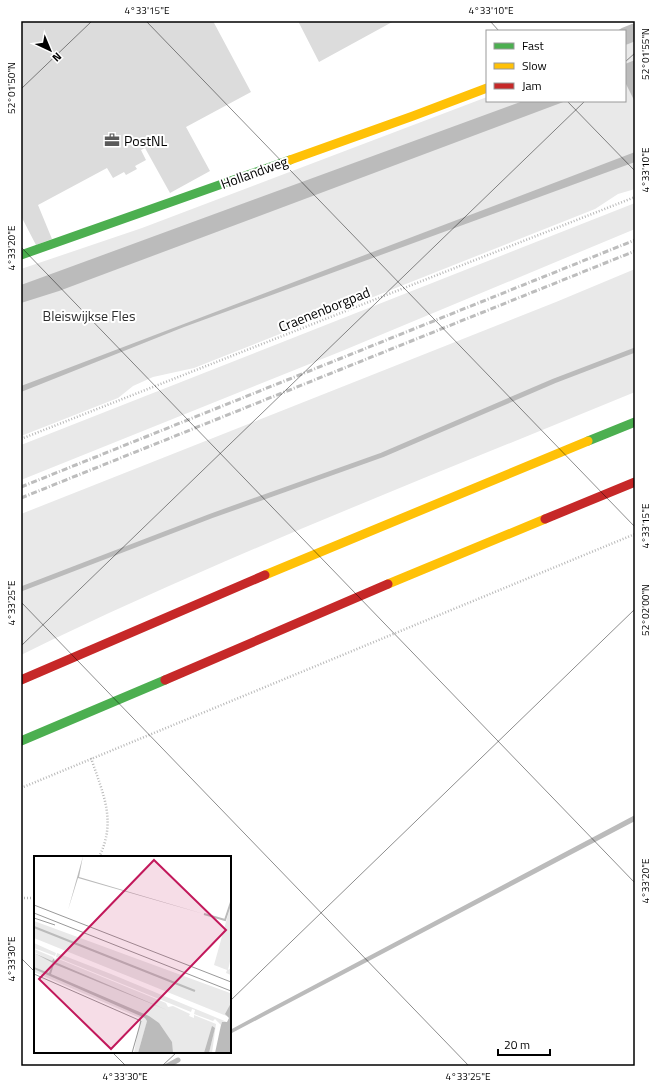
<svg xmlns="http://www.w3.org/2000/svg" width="656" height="1087" viewBox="0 0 656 1087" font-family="'Titillium Web',sans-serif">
  <rect width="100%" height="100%" fill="#fff"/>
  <path fill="#e9e9e9" d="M635 41V189L618 194 595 209 194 368 153 377 133 386 118 398 21 436V269L142 228 487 97V101H625V44Z
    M635 203V229L342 351 21 480V445Z
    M635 269V392C429 477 221 557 21 655V514L556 302Z"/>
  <path fill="#bbb" d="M635 60V102L625 82V64Z
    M523 101H566L59 291 21 303V285Z
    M635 152V162L184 327 21 392V386Z
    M635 815V821L230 1034V1030L267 1010Z"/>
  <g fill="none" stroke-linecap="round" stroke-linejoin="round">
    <path stroke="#bbb" stroke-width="5" d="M21 589 211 516 382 455 554 381 635 350
      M167 1066 178 1060"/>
  </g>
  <path fill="#dcdcdc" d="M21 21H213L251 92 186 127 210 171 170 193 145 148 141 150 146 160 135 166 137 169 126 175 124 172 113 178 107 168 38 205 52 239 36 245 21 216Z
    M298 21H394L319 62Z"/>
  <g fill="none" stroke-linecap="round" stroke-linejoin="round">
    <path stroke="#b8b8b8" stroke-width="2.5" stroke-dasharray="1 2" stroke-linecap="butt" d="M21 439 635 197
      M91 758C103 794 117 821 99 857
      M21 788 635 534
      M21 898H35"/>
    <path stroke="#bdbdbd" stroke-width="17" d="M625 36 635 32"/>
    <path stroke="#4caf50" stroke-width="9" d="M21 255 290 160
      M588 441 635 422
      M21 741 165 680"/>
    <path stroke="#ffc107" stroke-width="9" d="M290 160 413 116 487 88
      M265 575 588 441
      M388 584 545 519"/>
    <path stroke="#c62828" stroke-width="9" d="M545 519 635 482
      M21 680 265 575
      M165 680 388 584"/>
    <path stroke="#bdbdbd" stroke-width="3" stroke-dasharray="6 2 1 2" stroke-linecap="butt" d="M21 487 635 240
      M21 498 635 251"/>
  </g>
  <path fill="none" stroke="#000" stroke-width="1" stroke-opacity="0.45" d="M146 21 635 527M490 21 499 31M625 62 635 53M21 89 92 21M567 101 635 171M21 247 635 883M21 602 469 1066M21 646 585 101M21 958 35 972M230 1001 635 609M112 1052 126 1066M162 1066 177 1052"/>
  <defs>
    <g id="office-bare" transform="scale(1.2)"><path d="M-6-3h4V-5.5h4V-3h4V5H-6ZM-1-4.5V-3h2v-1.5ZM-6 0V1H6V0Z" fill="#595959" stroke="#fff" stroke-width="2.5" paint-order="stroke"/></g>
  </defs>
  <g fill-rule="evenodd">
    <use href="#office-bare" x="112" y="140"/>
  </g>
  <g text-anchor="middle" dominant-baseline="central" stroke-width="4" stroke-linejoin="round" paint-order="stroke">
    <g font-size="14" fill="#000" stroke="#fff" text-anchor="start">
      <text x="124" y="140">PostNL</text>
    </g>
    <g font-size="14" fill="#000" stroke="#fff">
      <text transform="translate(254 172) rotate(-20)">Hollandweg</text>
      <text transform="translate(324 309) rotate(-22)">Craenenborgpad</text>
    </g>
    <g font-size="14" fill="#2e2e2e" stroke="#fff">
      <text x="89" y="315">Bleiswijkse Fles</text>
    </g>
  </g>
  <g transform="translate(34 856)">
    <rect width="197" height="197" fill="#fff"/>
    <path d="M197 48V101L194 114 197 112V119L192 117 193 114 180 109ZM0 65 196 137 197 147 192 158 195 161 0 82ZM0 87 22 97 21 100 0 92ZM0 93 19 101 20 106 22 102 132 147 134 151 139 150 156 158 155 160 160 162V159L182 168 178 197H175L181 171 172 197H117L113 166 104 197H100L106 162 0 116V97L8 100 0 96ZM23 97 77 118 193 166H188L187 169 181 163 179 165 160 158 161 154 158 153 157 156 22 101Z" fill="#e9e9e9"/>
    <path d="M49 0 45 21 170 58 44 22 34 54ZM0 97 18 105 20 102 21 106 133 154 20 108 17 118 115 160 125 167 138 186 139 197H104L113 165 111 162 0 113V111L15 117 19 107ZM197 147V197H181L187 169 188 166H193L195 162 191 158ZM178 170 181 172 175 197H170Z" fill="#bbb"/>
    <path fill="none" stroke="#bbb" stroke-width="2" d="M170 58 191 64 197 46M0 71 161 135"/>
    <path fill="none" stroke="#999" stroke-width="1" d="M0 49 197 126M0 57 197 135M0 62 21 69M0 118 107 165 98 197"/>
    <path fill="#c2185b" fill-opacity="0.15" stroke="#c2185b" stroke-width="2" d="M120 4 192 74 77 193 5 123Z"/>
    <rect width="197" height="197" fill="none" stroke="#000" stroke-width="2"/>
  </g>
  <rect width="656" height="1087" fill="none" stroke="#ffffff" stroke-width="44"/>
  <rect x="486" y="30" width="140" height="72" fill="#ffffff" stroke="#999999"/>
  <rect x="494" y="43" width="20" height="6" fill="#4caf50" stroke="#999999"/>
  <text x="522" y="50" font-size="12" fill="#000000">Fast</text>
  <rect x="494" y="63" width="20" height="6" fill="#ffc107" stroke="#999999"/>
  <text x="522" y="70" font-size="12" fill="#000000">Slow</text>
  <rect x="494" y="83" width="20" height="6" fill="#c62828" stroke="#999999"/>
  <text x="522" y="90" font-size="12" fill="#000000">Jam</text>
  <g transform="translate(50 50) rotate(136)" stroke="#ffffff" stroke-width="3" paint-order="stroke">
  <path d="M0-3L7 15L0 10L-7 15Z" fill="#000000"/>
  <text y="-6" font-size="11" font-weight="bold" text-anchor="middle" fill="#000000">N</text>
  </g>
  <path d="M498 1049v6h52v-6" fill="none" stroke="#000000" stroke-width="2"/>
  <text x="504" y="1049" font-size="12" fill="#000000" stroke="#ffffff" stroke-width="3" paint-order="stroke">20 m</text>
  <rect x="22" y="22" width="612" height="1043" fill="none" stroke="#000" stroke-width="1.5"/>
  <g font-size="10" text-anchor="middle" fill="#000">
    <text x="147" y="14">4°33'15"E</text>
    <text x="491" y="14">4°33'10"E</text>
    <text transform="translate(645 54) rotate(-90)" y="4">52°01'55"N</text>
    <text transform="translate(11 88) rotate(-90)" y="4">52°01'50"N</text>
    <text transform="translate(645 170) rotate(-90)" y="4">4°33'10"E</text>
    <text transform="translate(11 248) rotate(-90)" y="4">4°33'20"E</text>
    <text transform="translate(645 526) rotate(-90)" y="4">4°33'15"E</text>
    <text transform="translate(11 603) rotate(-90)" y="4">4°33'25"E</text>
    <text transform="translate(645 610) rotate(-90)" y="4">52°02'00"N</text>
    <text transform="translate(645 881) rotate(-90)" y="4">4°33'20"E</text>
    <text transform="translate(11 959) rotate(-90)" y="4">4°33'30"E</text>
    <text x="125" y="1080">4°33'30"E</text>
    <text x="468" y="1080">4°33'25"E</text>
  </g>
</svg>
